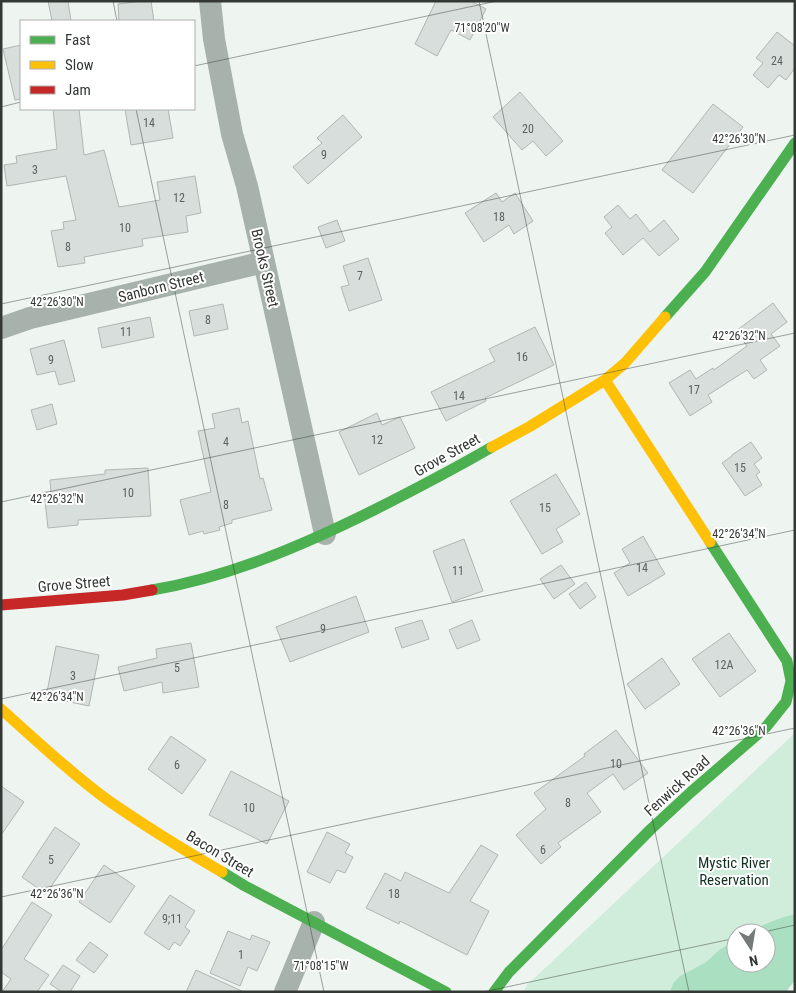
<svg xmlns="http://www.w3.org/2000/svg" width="796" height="993" viewBox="0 0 796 993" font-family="'Roboto Condensed',sans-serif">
  <rect width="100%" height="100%" fill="#eef5f1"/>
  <path fill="#d0ecdb" d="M795 733V914C785 916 776 919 767 923 754 928 751 933 736 933V939L719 950 706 962 680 976 673 983 670 992H523L527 985Z"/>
  <path fill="#aadfc1" d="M795 914V980L786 992H670L673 983 680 976 706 962 719 950 736 939V963H766V933H747C762 925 777 918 795 914Z"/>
  <path fill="#d8dedb" stroke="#b1b6b3" d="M48 1H68L71 21H52Z
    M142 1H151L154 21H119L118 4Z
    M436 1H471L486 9 470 40 451 30 437 56 415 44Z
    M777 32 795 46V68L786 80 779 75 768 88 753 75 763 63 756 58Z
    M21 45V99L15 100 3 49Z
    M520 92 563 141 546 156 533 141 522 150 493 117Z
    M713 104 743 127 693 193 662 170Z
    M53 109H79L84 155 104 150 119 207 160 200 157 182 195 176 201 213 186 216 188 232 142 239 143 246 84 257 85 263 58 267 51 231 64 229 63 222 76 220 66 176 7 186 4 165 17 163 16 156 57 149Z
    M125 109H168L173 138 131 145Z
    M343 115 362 137 308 184 293 167 322 143 317 138Z
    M496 193 502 202 515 193 533 221 514 234 509 225 484 242 465 213Z
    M618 205 630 219 636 214 650 232 664 220 679 239 659 256 643 238 623 255 605 233 612 227 604 217Z
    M337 220 345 241 326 248 318 227Z
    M368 258 382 300 349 311 341 287 349 285 343 266Z
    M773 303 787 322 771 334 780 346 760 360 767 370 754 379 747 370 708 395 712 402 690 416 669 383 690 370 696 379 713 368 714 370 747 346 736 331Z
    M223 304 228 329 194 336 189 311Z
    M150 317 154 337 102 348 98 328Z
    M535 327 554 365 485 398 486 401 446 421 431 392 495 361 489 349Z
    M64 340 75 381 59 385 55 371 37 375 30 349Z
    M52 404 57 424 37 430 31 410Z
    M239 408 242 423 248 421 260 479 263 478 272 510 232 520V523L219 527 220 530 204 534 203 531 189 535 180 500 211 492 198 431 215 428 212 414Z
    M377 413 382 425 400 417 415 448 359 475 339 432Z
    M751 442 762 458 754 464 760 472 756 475 762 485 745 496 722 463 732 456V455Z
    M148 468 151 516 78 520V525L48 528 44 492H51L50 480 105 474V470Z
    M556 474 580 514 556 529 563 542 542 554 510 501Z
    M643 536 665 574 628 596 614 573 630 563 622 549Z
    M464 539 483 591 452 602 433 551Z
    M561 565 575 584 554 599 540 579Z
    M586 582 596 597 580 609 569 594Z
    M356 596 369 632 290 662 276 627Z
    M422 620 429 639 402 648 395 628Z
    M472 620 480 640 457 649 449 630Z
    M729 633 756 671 720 697 692 659Z
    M191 643 199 687 163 693 162 682 124 691 118 667 157 658 156 649Z
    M56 646 99 655 89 706 46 697Z
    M662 658 680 684 645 709 627 684Z
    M616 730 648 773 624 790 613 774 587 793 601 812 558 843 561 847 541 864 516 835 546 809 534 793 585 756 584 754Z
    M171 736 206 760 182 794 148 769Z
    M231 771 289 801 267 844 209 815Z
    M1 786 24 802 1 835Z
    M55 827 80 844 46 894 22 877Z
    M327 832 350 844 345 853 353 857 345 873 337 870 330 883 307 872Z
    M481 845 498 855 470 901 489 911 467 955 400 921 399 924 366 908 385 873 401 881 405 872 449 893Z
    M104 865 135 886 110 923 79 902Z
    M170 895 195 911 185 927 190 931 180 946 174 942 169 950 144 933Z
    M32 902 52 915 24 959 49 975 37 992H2L11 979 1 972V950Z
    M228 931 250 940 252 935 270 942 257 971 248 967 240 986 210 973Z
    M90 942 108 955 94 973 76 960Z
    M63 965 80 976 70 992H62L50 984Z
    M196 970 244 992H186Z"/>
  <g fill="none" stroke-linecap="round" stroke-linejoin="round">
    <path stroke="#a8b2ac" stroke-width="22" d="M210 1 214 39 232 134 247 186 325 534
      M1 328 30 318 47 314 264 262
      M285 992 314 922"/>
    <path stroke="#4caf50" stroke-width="11" d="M665 317 705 272 795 143
      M152 590C229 577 301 546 370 512 412 491 452 470 492 447
      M222 872 245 886 446 992
      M494 992 509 972 651 829 691 792 766 727 786 702 791 681 787 661 710 542"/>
    <path stroke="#ffc107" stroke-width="11" d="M605 380 710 542
      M492 447 529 427 605 380 625 363 665 317
      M1 709C36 740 70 773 109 801 145 826 184 850 222 872"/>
    <path stroke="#c62828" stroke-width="11" d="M1 605 123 595 152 590"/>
  </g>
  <path fill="none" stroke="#333835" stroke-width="1" stroke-opacity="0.45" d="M113 1 117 21M479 1 689 992M194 66 497 1M1 107 21 102M136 109 324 992M1 304 795 135M1 502 795 333M1 699 795 530M1 897 795 728M759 933 795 925M483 992 736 938"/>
  <g text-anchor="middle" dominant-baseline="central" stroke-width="4" stroke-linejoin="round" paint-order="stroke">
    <g font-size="12" fill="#5d625f">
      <text x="777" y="61">24</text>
      <text x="149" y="123">14</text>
      <text x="528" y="129">20</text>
      <text x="324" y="155">9</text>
      <text x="35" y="170">3</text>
      <text x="179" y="198">12</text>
      <text x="499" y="217">18</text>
      <text x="125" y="228">10</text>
      <text x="68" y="247">8</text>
      <text x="360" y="276">7</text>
      <text x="208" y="320">8</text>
      <text x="126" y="332">11</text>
      <text x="522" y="357">16</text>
      <text x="51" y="360">9</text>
      <text x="694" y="390">17</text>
      <text x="459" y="396">14</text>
      <text x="377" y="440">12</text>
      <text x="226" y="442">4</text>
      <text x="740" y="468">15</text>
      <text x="128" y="493">10</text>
      <text x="226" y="505">8</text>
      <text x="545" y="508">15</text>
      <text x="642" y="568">14</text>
      <text x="458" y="571">11</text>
      <text x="323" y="629">9</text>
      <text x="724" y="665">12A</text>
      <text x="177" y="668">5</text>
      <text x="73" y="676">3</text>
      <text x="616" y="764">10</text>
      <text x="177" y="765">6</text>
      <text x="568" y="803">8</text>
      <text x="249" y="808">10</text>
      <text x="543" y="850">6</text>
      <text x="51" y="860">5</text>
      <text x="394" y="894">18</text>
      <text x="172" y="919">9;11</text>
      <text x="241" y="955">1</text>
    </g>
    <g font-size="15" fill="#333835" stroke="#fff">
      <text transform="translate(265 268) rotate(77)">Brooks Street</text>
      <text transform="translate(161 287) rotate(-14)">Sanborn Street</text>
      <text transform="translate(447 455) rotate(-29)">Grove Street</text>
      <text transform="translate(74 584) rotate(-5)">Grove Street</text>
      <text transform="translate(677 786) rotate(-42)">Fenwick Road</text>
      <text transform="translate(220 854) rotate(31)">Bacon Street</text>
    </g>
    <g font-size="15" fill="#103020" stroke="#fff">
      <text x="734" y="863">Mystic River<tspan x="734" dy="17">Reservation</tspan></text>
    </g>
  </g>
  <g font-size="12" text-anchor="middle" fill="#333835" stroke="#fff" stroke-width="4" stroke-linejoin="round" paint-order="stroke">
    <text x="482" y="32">71°08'20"W</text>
    <text x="739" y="143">42°26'30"N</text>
    <text x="57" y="306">42°26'30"N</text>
    <text x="739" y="340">42°26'32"N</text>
    <text x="57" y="503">42°26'32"N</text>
    <text x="739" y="538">42°26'34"N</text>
    <text x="57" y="701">42°26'34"N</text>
    <text x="739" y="735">42°26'36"N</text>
    <text x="57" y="898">42°26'36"N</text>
    <text x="321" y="970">71°08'15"W</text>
  </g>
  <rect width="796" height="993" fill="none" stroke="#333835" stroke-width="5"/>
  <rect x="20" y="20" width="175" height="90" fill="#ffffff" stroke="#adafae"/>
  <rect x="30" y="36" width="25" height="8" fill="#4caf50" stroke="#adafae"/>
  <text x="65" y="45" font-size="15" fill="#333835">Fast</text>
  <rect x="30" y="61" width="25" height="8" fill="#ffc107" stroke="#adafae"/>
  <text x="65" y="70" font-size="15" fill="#333835">Slow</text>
  <rect x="30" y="86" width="25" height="8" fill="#c62828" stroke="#adafae"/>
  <text x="65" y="95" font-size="15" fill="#333835">Jam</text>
  <g transform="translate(751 948) rotate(168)"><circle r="24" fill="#ffffff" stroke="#adafae"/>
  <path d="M0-4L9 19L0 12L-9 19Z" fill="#747a77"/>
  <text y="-8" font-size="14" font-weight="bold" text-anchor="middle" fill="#333835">N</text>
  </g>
</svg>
